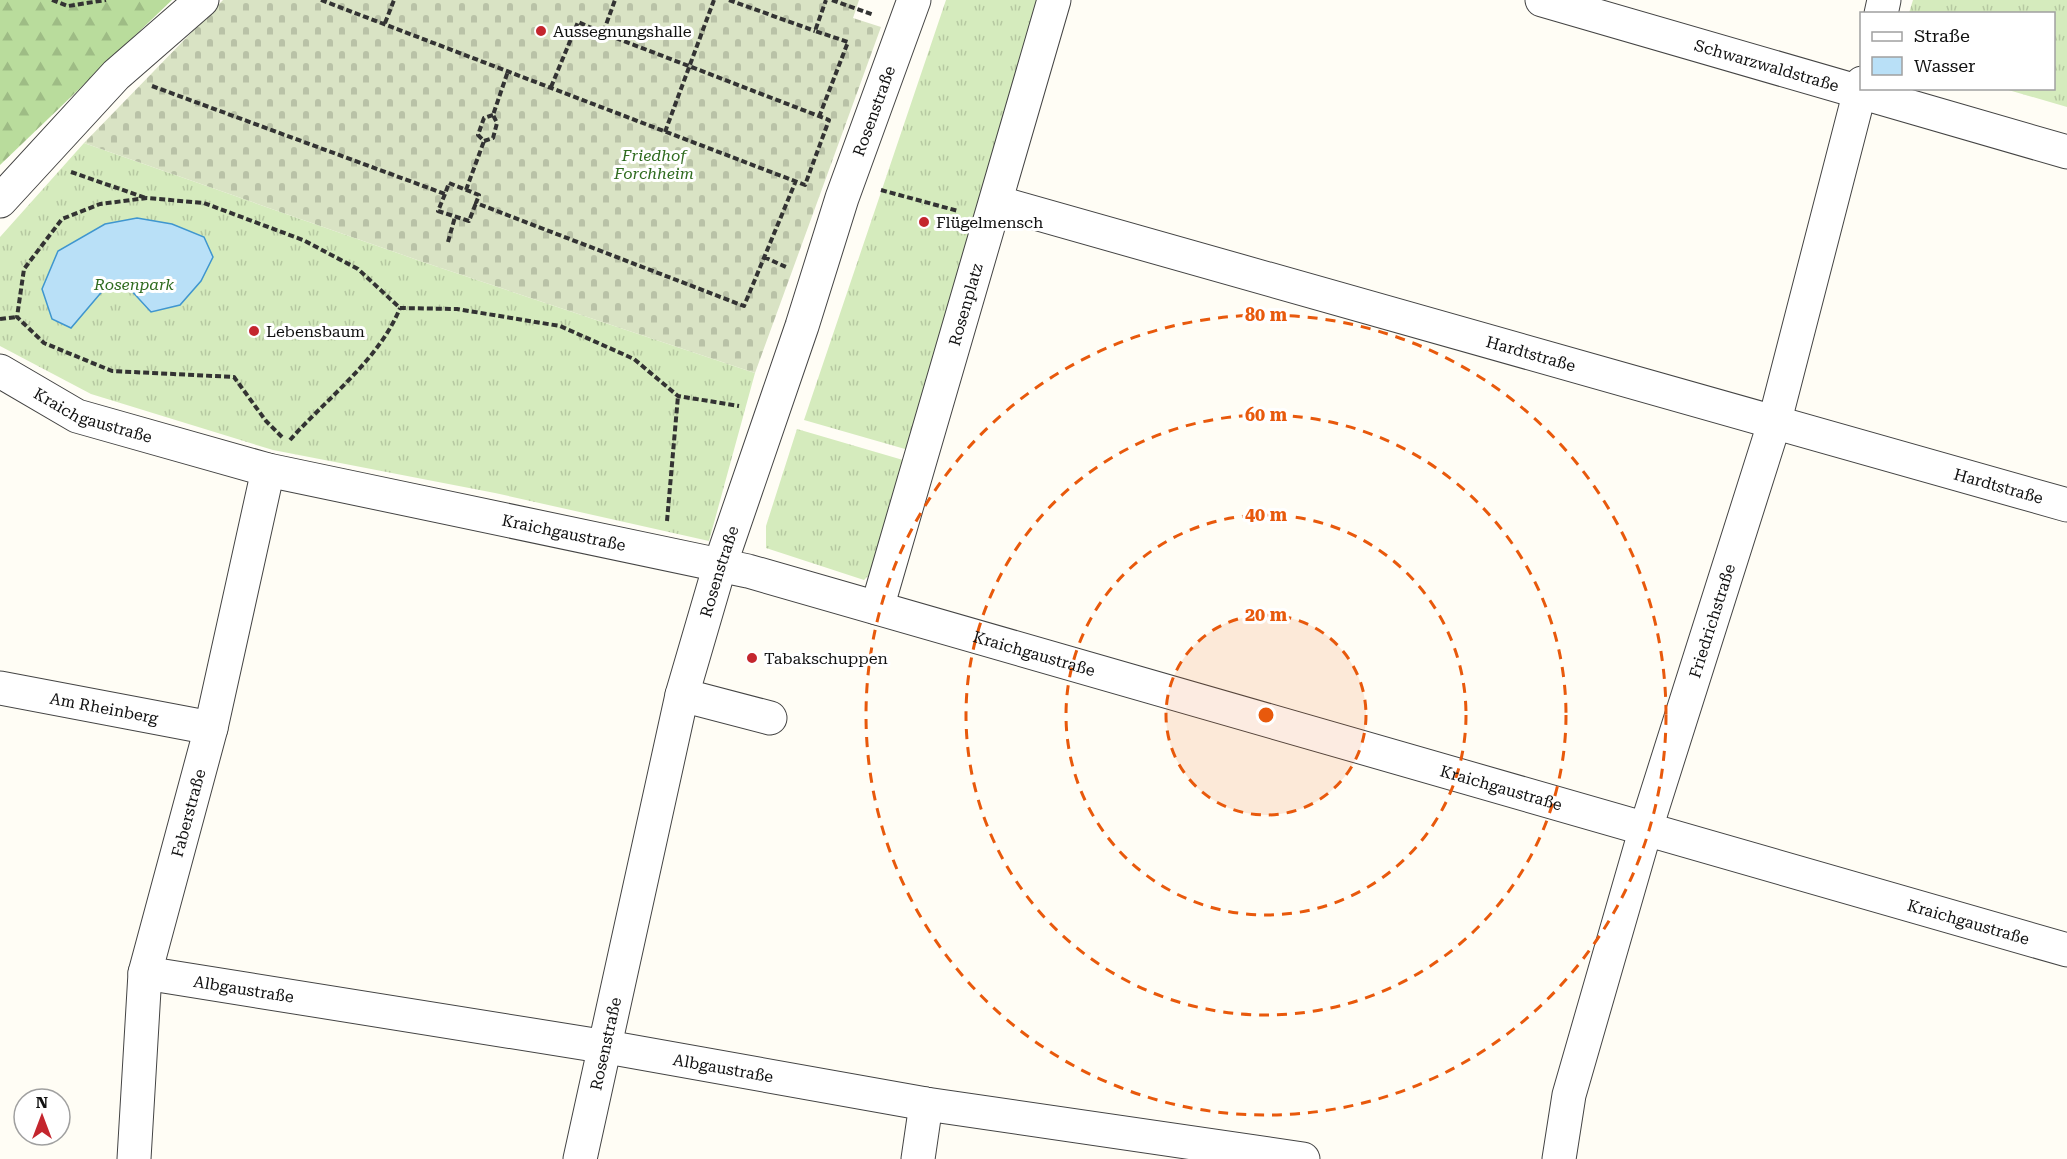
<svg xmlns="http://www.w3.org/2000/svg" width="2067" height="1159" viewBox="0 0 2067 1159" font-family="'Roboto Serif',serif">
  <defs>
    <pattern id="grass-tufts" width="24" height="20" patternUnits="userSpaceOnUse" patternTransform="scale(1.5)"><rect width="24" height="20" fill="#d5ebbd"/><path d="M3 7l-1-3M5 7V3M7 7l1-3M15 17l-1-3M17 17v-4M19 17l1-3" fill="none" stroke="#b6c8a1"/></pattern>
    <pattern id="forest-firs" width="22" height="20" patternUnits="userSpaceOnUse" patternTransform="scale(1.5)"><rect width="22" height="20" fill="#b9dc9c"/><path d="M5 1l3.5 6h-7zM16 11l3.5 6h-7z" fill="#9ebc85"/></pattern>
    <pattern id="cemetery-stones" width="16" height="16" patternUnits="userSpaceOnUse" patternTransform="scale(1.5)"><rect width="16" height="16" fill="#d9e3c4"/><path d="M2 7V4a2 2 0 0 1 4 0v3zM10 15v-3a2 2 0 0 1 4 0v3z" fill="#b9c2a7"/></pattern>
  </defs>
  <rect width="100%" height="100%" fill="#fffdf5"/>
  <path fill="url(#grass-tufts)" d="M946 0H1039L912 451 804 420Z
    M1913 0H2067V107L2005 89 2054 88V14L1909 13Z
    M84 143 426 263 755 373 709 541 495 493 273 450 91 394 0 346V237Z
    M797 429 903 460 873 571 864 580 766 548V526Z"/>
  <path fill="url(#forest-firs)" d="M0 0H172L0 165Z"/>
  <path fill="url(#cemetery-stones)" d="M223 0H859L853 18 881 27 755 373 426 263 84 143Z"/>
  <path fill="#b9e0f7" stroke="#3f96cf" stroke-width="1.5" d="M137 218 172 224 204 237 213 257 201 281 180 305 151 312 128 287 105 288 71 328 52 319 42 289 58 251 105 224Z"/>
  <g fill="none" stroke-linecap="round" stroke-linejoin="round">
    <g stroke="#444" stroke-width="35">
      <g id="minor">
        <path id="s1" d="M1542 0 2067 152"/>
        <path d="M1881 14 1884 0"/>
        <path d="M0 201 116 75 202 0"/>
        <path id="s2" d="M996 202 2067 505"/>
        <path id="s3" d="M0 371 77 416 268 470 748 571 2067 950"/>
        <path id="s4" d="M877 608 1054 0"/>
        <path id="s5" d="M0 688 211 728"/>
        <path d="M682 695 770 718"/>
        <path id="s6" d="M145 973 607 1047 926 1104 1303 1159"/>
        <path id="s7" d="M134 1159 145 973 211 728 268 470"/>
        <path id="s8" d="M580 1159 682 695 720 565 802 326 842 198 914 0"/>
        <path d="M918 1159 926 1104"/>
        <path id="s9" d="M1559 1159 1569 1095 1646 828 1774 424 1862 83"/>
      </g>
    </g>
    <path stroke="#333" stroke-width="4" stroke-dasharray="6 3" stroke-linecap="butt" d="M52 0 68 6 106 0
      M321 0 805 185 829 120 603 33
      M729 0 815 31
      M832 0 874 15
      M385 23 394 0
      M152 86 445 194 449 183 479 195 476 203 744 306 795 183
      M551 87 578 22 603 33 615 0
      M493 115 484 118 478 135 484 141 493 138 497 123 493 115 508 71
      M819 117 848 42 815 31 826 0
      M665 132 714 0
      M71 172 146 198
      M466 190 484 141
      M881 190 958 211
      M445 194 438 211 469 221 476 203
      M448 242 455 217
      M764 257 786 267
      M0 319 17 317
      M282 437 266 421 234 377 112 371 44 343 17 317 24 269 62 219 100 204 147 198 204 203 303 240 358 269 400 308 457 309 560 326 634 359 678 396 739 406
      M290 440C326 399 379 360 400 308
      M667 521 678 396"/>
    <use href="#minor" stroke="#fff" stroke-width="33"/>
  </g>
  <circle cx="1266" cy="715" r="100" fill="#e8590c" fill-opacity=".12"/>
  <g fill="none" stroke="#e8590c" stroke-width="3" stroke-dasharray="10 8">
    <circle cx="1266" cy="715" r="100"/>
    <circle cx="1266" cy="715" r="200"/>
    <circle cx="1266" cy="715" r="300"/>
    <circle cx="1266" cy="715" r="400"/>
  </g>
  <g fill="#c4262e" stroke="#fff" stroke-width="2">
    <circle cx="541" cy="31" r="6"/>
    <circle cx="924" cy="222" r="6"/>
    <circle cx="254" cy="331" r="6"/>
    <circle cx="752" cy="658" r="6"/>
  </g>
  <g text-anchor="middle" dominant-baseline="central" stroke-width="6" stroke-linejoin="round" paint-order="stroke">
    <g font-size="16" fill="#111" stroke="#fff" text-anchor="start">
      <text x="553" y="31">Aussegnungshalle</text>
      <text x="936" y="222">Flügelmensch</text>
      <text x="266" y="331">Lebensbaum</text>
      <text x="764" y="658">Tabakschuppen</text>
    </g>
    <g font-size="16" fill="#111" stroke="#fff">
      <text stroke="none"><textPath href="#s1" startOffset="234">Schwarzwaldstraße</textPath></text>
      <text stroke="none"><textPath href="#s8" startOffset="1090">Rosenstraße</textPath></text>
      <text stroke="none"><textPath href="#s4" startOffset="316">Rosenplatz</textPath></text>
      <text stroke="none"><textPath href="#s2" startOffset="556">Hardtstraße</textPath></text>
      <text stroke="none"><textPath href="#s3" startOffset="104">Kraichgaustraße</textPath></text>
      <text stroke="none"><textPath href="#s2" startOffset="1042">Hardtstraße</textPath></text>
      <text stroke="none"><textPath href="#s3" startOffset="590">Kraichgaustraße</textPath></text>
      <text stroke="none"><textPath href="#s8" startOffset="604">Rosenstraße</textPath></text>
      <text stroke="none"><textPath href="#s9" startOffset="560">Friedrichstraße</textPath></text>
      <text stroke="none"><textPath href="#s3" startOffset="1076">Kraichgaustraße</textPath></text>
      <text stroke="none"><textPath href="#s5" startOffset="106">Am Rheinberg</textPath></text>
      <text stroke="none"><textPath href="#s3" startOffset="1562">Kraichgaustraße</textPath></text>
      <text stroke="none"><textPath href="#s7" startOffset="352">Faberstraße</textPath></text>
      <text stroke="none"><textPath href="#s3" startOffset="2048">Kraichgaustraße</textPath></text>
      <text stroke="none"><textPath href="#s6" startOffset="100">Albgaustraße</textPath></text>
      <text stroke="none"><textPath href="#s8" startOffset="118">Rosenstraße</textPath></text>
      <text stroke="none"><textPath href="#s6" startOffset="586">Albgaustraße</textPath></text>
    </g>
    <g font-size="16" font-style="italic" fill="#2f6b1f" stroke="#fff">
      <text x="654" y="155">Friedhof<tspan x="654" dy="18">Forchheim</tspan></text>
      <text x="134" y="284">Rosenpark</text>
    </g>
  </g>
  <circle cx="1266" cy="715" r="9" fill="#e8590c" stroke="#fff" stroke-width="3"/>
  <g font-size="18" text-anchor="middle" font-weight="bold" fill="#e8590c" stroke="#fff" stroke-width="6" stroke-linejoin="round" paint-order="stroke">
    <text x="1266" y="321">80 m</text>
    <text x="1266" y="421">60 m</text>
    <text x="1266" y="521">40 m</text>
    <text x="1266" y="621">20 m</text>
  </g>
  <rect x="1860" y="12" width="195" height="78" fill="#ffffff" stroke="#a0a0a0" stroke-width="1.5"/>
  <rect x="1872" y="32" width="30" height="9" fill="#ffffff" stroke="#a0a0a0" stroke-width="1.5"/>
  <text x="1914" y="42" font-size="18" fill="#111111">Straße</text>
  <rect x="1872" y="57" width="30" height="18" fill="#b9e0f7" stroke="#a0a0a0" stroke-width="1.5"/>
  <text x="1914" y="72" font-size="18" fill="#111111">Wasser</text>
  <g transform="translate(42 1117)"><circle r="28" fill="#ffffff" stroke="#a0a0a0" stroke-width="1.5"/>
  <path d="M0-4.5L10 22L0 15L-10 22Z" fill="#c4262e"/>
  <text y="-9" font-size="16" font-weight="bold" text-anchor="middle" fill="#111111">N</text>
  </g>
</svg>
